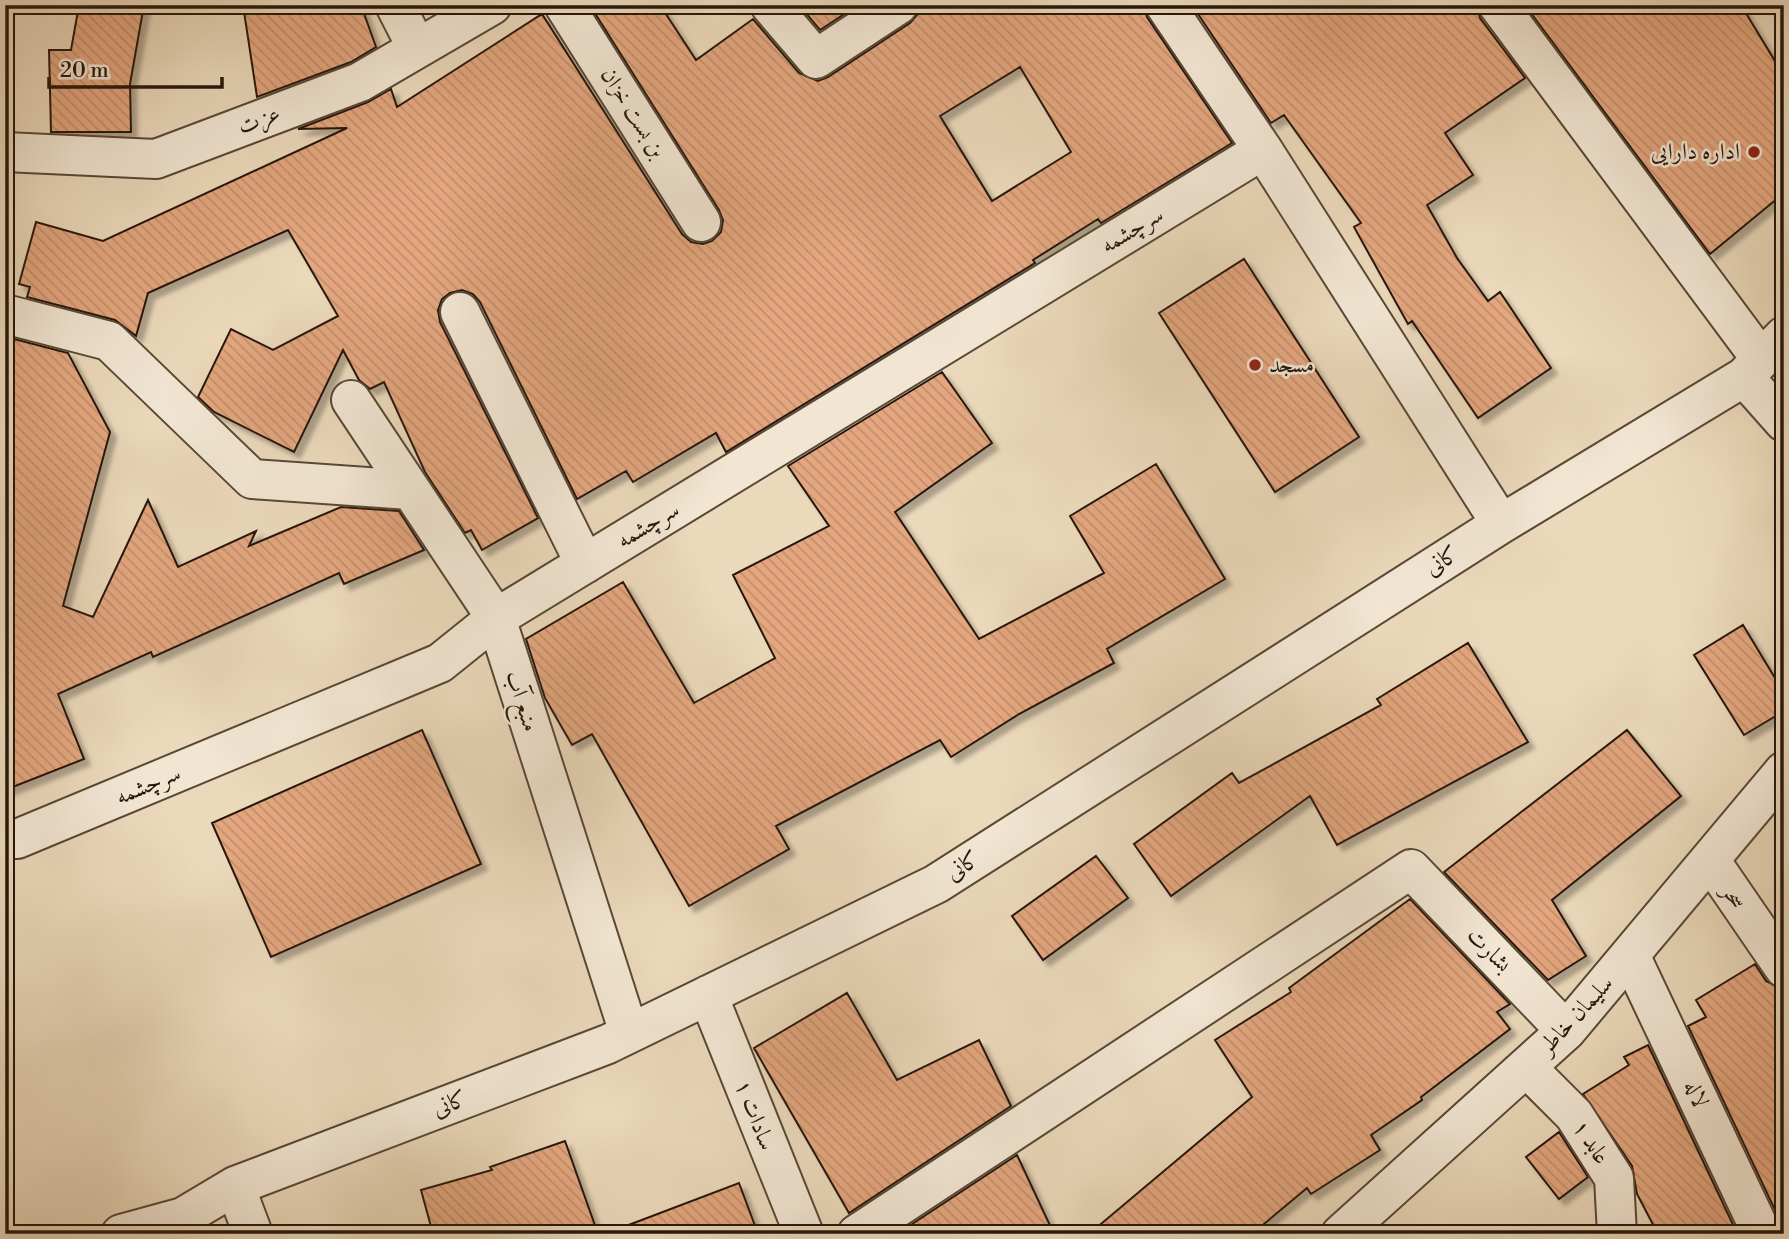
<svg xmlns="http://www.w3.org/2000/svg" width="1789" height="1239" viewBox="0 0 1789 1239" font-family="'Libre Bodoni',Amiri,serif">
  <defs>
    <pattern id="building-back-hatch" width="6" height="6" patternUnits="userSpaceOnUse" patternTransform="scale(1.75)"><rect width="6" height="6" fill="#e3a67e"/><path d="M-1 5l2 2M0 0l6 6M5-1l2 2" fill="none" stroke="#c38e6c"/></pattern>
    <filter id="shadow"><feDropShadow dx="6" dy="6" stdDeviation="2" flood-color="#0004"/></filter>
  </defs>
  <rect width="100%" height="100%" fill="#ebd9bb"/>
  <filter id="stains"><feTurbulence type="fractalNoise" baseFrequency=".00286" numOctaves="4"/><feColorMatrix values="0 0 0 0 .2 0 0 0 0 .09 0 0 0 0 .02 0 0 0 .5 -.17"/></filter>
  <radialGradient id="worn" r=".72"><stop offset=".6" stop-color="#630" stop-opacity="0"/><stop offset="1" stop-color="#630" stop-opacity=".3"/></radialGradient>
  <path fill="url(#building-back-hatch)" stroke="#26170b" stroke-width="2" fill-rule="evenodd" filter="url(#shadow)" d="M79 5H144L130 84 131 132H51L49 50H71Z
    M243 5H361L376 47 351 62 257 97Z
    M594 5H660L696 60 753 19 799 73 818 81 828 77 910 23 917 15 920 5H1143L1147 17 1232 143 1101 223 1098 219 1033 260 1035 263 726 452 716 433 633 482 626 471 577 499 480 302 473 294 462 290 450 293 442 299 438 310 440 322 538 518 482 550 471 530 465 533 425 472 384 382 370 389 359 380 343 350 294 452 214 412 198 397 231 329 273 350 338 316 288 230 148 293 136 336 115 320 27 297 30 287 19 284 36 222 103 241 347 128 298 129 368 102 391 89 397 107 542 14 682 234 691 242 703 244 712 241 721 232 723 220 719 210 591 7ZM1020 67 1071 152 992 201 940 116Z
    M799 5H858L820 30Z
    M1192 5H1477L1480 18 1525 78 1445 133 1473 175 1427 205 1457 258 1488 301 1500 292 1551 368 1478 418 1412 321 1408 324 1354 227 1361 223 1284 115 1271 123Z
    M1525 5H1741L1784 76V193L1710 254Z
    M1244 259 1359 437 1275 492 1159 313Z
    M14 339 68 353 110 432 63 606 93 617 148 500 178 567 256 531 249 546 341 507 399 511 424 550 344 584 339 573 153 657 151 652 58 694 84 759 5 790V369Z
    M942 372 992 443 895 512 979 639 1104 573 1070 516 1156 464 1225 579 1107 649 1114 663 1019 714 951 757 940 740 776 826 789 849 689 906 592 734 572 745 545 698 526 639 623 582 694 703 775 658 733 575 829 526 788 466Z
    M1743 625 1784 693V711L1744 735 1694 655Z
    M1468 643 1528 742 1337 845 1310 796 1171 896 1134 844 1232 773 1239 783 1381 705 1377 699Z
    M422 730 481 864 271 957 212 823Z
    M1627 730 1681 796 1552 900 1586 956 1548 980 1444 872Z
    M1096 856 1128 898 1043 960 1012 916Z
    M1410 899 1510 1004 1497 1012 1510 1029 1421 1097 1422 1100 1371 1135 1380 1150 1311 1194 1307 1188 1252 1234H1089L1252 1097 1215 1040 1291 992 1289 988Z
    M1755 964 1766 981 1784 990V1206L1775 1210 1688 1026 1706 1017 1696 1000Z
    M847 993 897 1080 979 1040 1011 1106 849 1213 754 1048Z
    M1648 1045 1736 1231 1731 1234H1658L1637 1194 1632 1166 1583 1094 1629 1065 1624 1057Z
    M1559 1132 1588 1177 1559 1199 1526 1157Z
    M565 1141 598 1234H433L421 1190 492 1170 490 1167Z
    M1017 1155 1054 1234H897Z
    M739 1183 758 1234H618V1229Z"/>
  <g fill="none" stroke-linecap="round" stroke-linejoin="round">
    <g stroke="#574837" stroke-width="42">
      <path id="minor" d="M395 5 417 48
        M564 5 701 222
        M770 5 816 59 898 5
        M1165 5 1263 150 1501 524
        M1498 5 1761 359
        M5 152 156 159 360 82 492 5
        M460 312 585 564
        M5 314 109 341 252 479 410 490
        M1784 336 1744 377 1784 422
        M351 400 496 618 629 1033
        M5 839H17L440 663 496 618 1263 150
        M1710 860 1784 968
        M1630 955 1762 1234
        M708 995 804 1234
        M1526 1067 1574 1115 1614 1178 1617 1234
        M235 1186 253 1234
        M121 1234 183 1217 235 1186 608 1044 936 884 1501 524 1744 377
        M857 1234 1411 869 1566 1031
        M1341 1234 1566 1031 1784 771"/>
    </g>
    <use href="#minor" stroke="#f2e6d3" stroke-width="38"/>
  </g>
  <g fill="#8f2418" stroke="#f2e6d3" stroke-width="2.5">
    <circle cx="1754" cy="152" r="7"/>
    <circle cx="1255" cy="365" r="7"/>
  </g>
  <g text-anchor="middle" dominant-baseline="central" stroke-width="5" stroke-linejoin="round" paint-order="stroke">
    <g font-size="23" fill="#26170b" stroke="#f2e6d3">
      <text transform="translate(633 113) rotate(58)">بن بست خزان</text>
      <text transform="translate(259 120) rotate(-21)">عزت</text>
      <text transform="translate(1132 230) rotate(-31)">سرچشمه</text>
      <text transform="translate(648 525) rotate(-31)">سرچشمه</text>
      <text transform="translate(1442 561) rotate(-32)">کانی</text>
      <text transform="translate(522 701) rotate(72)">منبع آب</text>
      <text transform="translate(148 785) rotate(-23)">سرچشمه</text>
      <text transform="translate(963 866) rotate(-32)">کانی</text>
      <text transform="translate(1734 897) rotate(57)">سحر</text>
      <text transform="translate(1489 950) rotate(46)">بشارت</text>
      <text transform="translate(1576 1015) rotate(-47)">سلیمان خاطر</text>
      <text transform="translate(1696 1094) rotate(65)">لاله</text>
      <text transform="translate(450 1104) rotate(-21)">کانی</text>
      <text transform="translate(755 1115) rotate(69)">سادات ۱</text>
      <text transform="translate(1591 1142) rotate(57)">عابد ۱</text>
    </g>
    <g font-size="23" fill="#26170b" stroke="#f2e6d3" text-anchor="end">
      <text x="1740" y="152">اداره دارایی</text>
      <text x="1269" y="365" text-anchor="start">مسجد</text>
    </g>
  </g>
  <rect width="1789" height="1239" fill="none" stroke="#ebd9bb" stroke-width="28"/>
  <rect x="7" y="7" width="1775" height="1225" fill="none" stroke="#26170b" stroke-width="3.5"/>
  <rect x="14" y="14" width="1761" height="1211" fill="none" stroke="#26170b" stroke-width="2"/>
  <path d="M49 77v10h173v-10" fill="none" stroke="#26170b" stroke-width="3.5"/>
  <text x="60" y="77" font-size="21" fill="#26170b" stroke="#f2e6d3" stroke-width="5" paint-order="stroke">20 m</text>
  <rect width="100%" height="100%" filter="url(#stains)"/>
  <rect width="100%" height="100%" fill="url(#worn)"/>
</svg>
